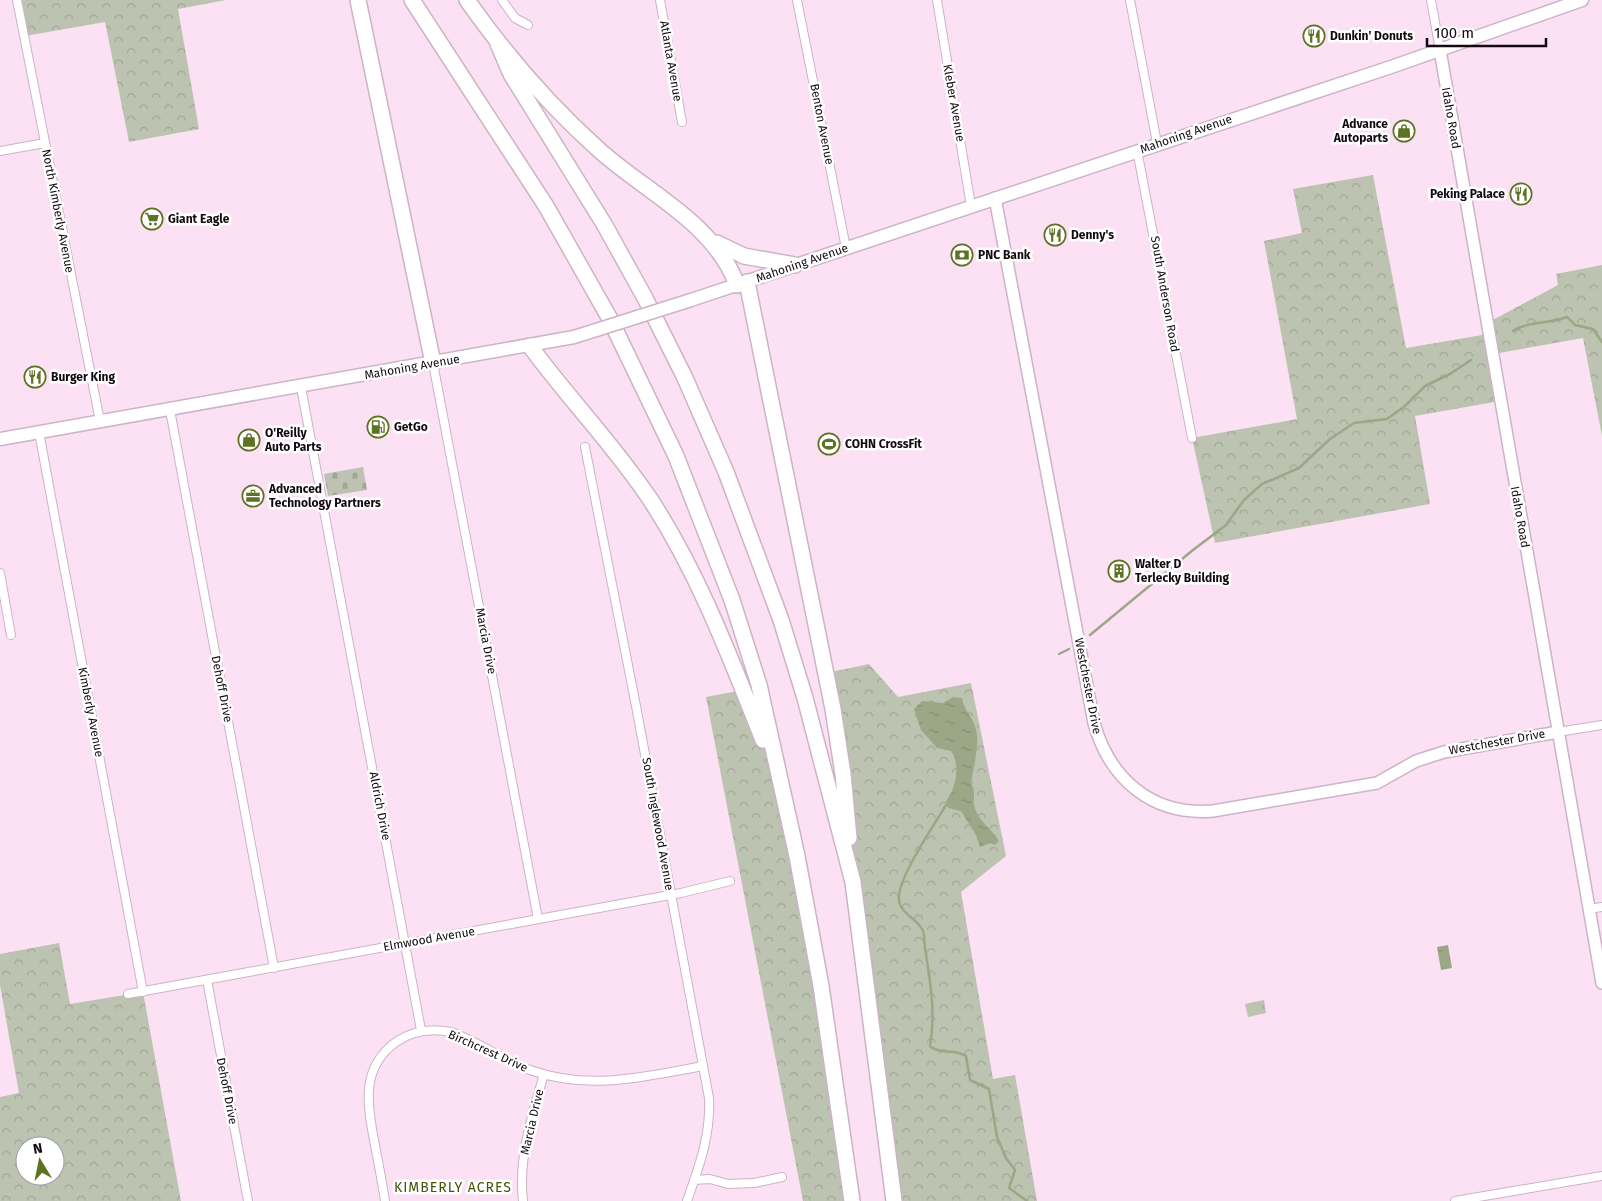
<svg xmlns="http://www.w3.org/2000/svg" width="1602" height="1201" viewBox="0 0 1602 1201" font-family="'Fira Sans',sans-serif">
  <defs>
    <pattern id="grass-tufts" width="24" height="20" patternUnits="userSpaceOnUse" patternTransform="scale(1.25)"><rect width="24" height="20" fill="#bcc3b0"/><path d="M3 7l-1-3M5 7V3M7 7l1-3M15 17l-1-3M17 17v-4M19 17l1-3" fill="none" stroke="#a1a696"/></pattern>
    <pattern id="forest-crowns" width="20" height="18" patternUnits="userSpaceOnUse" patternTransform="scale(1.25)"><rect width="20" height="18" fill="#bcc3b0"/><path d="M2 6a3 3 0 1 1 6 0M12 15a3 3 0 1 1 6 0" fill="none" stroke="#a1a696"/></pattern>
    <pattern id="cemetery-stones" width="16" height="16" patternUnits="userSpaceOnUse" patternTransform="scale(1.25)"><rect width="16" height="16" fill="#bcc3b0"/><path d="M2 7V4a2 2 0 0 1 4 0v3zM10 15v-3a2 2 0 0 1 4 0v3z" fill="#a1a696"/></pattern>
    <pattern id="water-ripples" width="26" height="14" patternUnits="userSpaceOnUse" patternTransform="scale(1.25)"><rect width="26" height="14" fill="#9ca787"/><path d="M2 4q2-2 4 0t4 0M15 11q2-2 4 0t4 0" fill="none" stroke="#868e74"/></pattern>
  </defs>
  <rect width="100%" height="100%" fill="#fce1f5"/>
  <path fill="url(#grass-tufts)" d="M1264 1000 1266 1013 1248 1017 1245 1004Z"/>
  <path fill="url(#forest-crowns)" fill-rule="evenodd" d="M17 0H226L178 9 199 129 129 142 105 22 25 36Z
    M1373 175 1406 348 1488 334 1487 323 1558 285 1556 274 1602 265V436L1583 338 1493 354 1500 401 1415 416 1430 504 1215 543 1192 438 1297 419 1264 241 1302 233 1293 189Z
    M869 664 898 697 971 683 1006 856 961 892 993 1079 1015 1075 1037 1201H894L826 673Z
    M743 690 779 778 852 1201H803L706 697Z
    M59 943 70 1004 143 992 181 1201H0V1097L19 1093 0 985V954ZM25 1146H55V1176H25Z"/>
  <path fill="url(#cemetery-stones)" d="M363 467 367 490 328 496 324 474Z"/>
  <path fill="url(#water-ripples)" d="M953 697 962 698C964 710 971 715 975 726 981 743 973 767 971 784 976 790 973 797 974 804 977 821 991 827 999 841L995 845 990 843 980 847 976 835 961 811 948 808 946 801C956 788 961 765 951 751L937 748 921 730 914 709 922 701 943 703Z
    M1448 945 1452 968 1441 970 1437 947Z"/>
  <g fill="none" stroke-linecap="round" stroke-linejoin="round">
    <path stroke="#9ca787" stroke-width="2.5" d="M1513 331C1528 321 1550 324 1567 317L1575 325 1593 329 1602 342
      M1090 635 1193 550 1226 525 1244 500 1262 484 1299 468 1330 439 1354 423 1387 419 1405 406 1425 386 1450 374 1471 360
      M1059 654 1069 649
      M946 805C935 824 896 880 899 900 900 913 916 918 922 929 925 933 924 942 925 948 930 980 936 1013 930 1046 939 1055 955 1048 966 1056L970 1080 989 1089 997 1137 1006 1158 1015 1170 1009 1188 1027 1201"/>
    <g stroke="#ccb3c6" stroke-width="10">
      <path id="street" d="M17 0 100 421
        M502 0 515 18 528 25
        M660 0 682 122
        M797 0 846 248
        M937 0 971 206
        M1130 0 1157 143
        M1431 0 1440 50
        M1137 150 1192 438
        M0 151 45 143
        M433 363 538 919
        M301 387 421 1030
        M170 410 274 968
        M39 432 143 992
        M585 447 636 706 709 1098C711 1135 699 1167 687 1201
        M0 573 11 635
        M1558 732 1602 725
        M1589 909 1602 907
        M207 980 248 1201
        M128 994 681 893 730 881
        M694 1180 710 1179 728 1184 754 1183 782 1177
        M385 1201C382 1181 378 1161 374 1140 367 1104 361 1067 396 1042 413 1030 431 1028 451 1032 479 1042 503 1060 530 1070 589 1091 644 1077 703 1066
        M523 1201C518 1157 532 1116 544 1074
        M1455 1201 1602 1176"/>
    </g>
    <g stroke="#ccb3c6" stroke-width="14">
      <path id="secondary" d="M1440 50 1602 983
        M995 198 1094 723C1110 780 1153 816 1213 811L1377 783 1416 761 1444 752 1558 732"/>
    </g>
    <g stroke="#ccb3c6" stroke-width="15">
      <path id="primary" d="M691 300 1391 67 1582 0
        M0 439 574 337"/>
    </g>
    <g stroke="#ccb3c6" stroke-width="18">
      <path id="highway" d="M358 0 433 363
        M412 0 546 206 610 319 676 456 732 600 759 685 797 856 821 986 852 1201
        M467 0C505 54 549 105 598 149 645 192 714 222 737 285
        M498 44 511 74 604 224 645 298 685 378 726 472 781 620 805 698 853 882 894 1201
        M717 243 744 256 795 265
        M747 282 833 709 843 774 849 838
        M530 346C568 398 614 445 650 499 699 574 730 657 763 740"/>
    </g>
    <use href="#street" stroke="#fff" stroke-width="8"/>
    <use href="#secondary" stroke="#fff" stroke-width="11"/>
    <use href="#primary" stroke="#fff" stroke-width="12"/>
    <use href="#highway" stroke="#fff" stroke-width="15"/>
    <g stroke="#ccb3c6" stroke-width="15" stroke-linecap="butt">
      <path id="primary-bridge" d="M574 337 691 300"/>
    </g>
    <use href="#primary-bridge" stroke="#fff" stroke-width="12"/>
  </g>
  <defs>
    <g id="restaurant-ring" transform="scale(1.125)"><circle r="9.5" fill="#fff" stroke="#5d7223" stroke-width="1.5"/><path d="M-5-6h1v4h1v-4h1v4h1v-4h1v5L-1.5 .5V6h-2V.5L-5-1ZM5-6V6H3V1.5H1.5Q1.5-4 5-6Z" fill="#5d7223"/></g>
    <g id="shop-ring" transform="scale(1.125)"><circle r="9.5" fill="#fff" stroke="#5d7223" stroke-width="1.5"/><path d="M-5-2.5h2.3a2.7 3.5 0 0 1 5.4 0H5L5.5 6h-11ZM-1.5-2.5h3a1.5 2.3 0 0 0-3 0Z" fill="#5d7223"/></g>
    <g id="supermarket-ring" transform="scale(1.125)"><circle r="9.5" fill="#fff" stroke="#5d7223" stroke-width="1.5"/><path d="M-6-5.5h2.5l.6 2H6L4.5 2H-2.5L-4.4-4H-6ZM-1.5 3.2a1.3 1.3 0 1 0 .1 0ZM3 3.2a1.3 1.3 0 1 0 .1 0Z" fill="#5d7223"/></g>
    <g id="bank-ring" transform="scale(1.125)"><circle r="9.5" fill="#fff" stroke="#5d7223" stroke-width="1.5"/><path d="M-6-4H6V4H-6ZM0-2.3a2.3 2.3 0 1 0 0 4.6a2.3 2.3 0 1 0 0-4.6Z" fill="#5d7223"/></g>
    <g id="fuel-ring" transform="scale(1.125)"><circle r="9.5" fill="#fff" stroke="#5d7223" stroke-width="1.5"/><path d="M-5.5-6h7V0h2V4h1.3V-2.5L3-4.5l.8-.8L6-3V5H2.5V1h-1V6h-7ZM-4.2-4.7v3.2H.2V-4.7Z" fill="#5d7223"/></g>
    <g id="stadium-ring" transform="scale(1.125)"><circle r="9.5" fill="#fff" stroke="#5d7223" stroke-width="1.5"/><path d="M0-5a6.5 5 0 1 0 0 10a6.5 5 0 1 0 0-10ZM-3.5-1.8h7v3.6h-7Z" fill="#5d7223"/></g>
    <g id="office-ring" transform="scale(1.125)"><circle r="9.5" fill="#fff" stroke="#5d7223" stroke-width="1.5"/><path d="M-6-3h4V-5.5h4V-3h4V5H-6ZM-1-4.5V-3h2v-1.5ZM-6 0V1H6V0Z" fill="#5d7223"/></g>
    <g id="building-ring" transform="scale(1.125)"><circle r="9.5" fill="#fff" stroke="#5d7223" stroke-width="1.5"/><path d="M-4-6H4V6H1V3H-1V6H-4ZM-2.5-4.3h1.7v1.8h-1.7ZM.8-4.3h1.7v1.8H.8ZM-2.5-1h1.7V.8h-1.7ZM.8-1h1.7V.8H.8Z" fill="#5d7223"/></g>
  </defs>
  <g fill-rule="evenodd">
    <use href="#restaurant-ring" x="1314" y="36"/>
    <use href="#shop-ring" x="1404" y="131"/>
    <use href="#restaurant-ring" x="1521" y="194"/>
    <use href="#supermarket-ring" x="152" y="219"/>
    <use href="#restaurant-ring" x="1055" y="235"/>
    <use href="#bank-ring" x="962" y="255"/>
    <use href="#restaurant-ring" x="35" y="377"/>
    <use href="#fuel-ring" x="378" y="427"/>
    <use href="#shop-ring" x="249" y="440"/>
    <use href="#stadium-ring" x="829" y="444"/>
    <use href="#office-ring" x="253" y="496"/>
    <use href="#building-ring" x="1119" y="571"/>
  </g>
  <g text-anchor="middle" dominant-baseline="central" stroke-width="5" stroke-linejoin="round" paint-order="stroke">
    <g font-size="12" font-weight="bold" fill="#130a11" stroke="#fff" text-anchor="start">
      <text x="1330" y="36">Dunkin' Donuts</text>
      <text x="1388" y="124" text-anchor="end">Advance<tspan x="1388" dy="14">Autoparts</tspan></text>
      <text x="1505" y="194" text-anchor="end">Peking Palace</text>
      <text x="168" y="219">Giant Eagle</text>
      <text x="1071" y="235">Denny's</text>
      <text x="978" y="255">PNC Bank</text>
      <text x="51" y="377">Burger King</text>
      <text x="394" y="427">GetGo</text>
      <text x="265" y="433">O'Reilly<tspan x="265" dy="14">Auto Parts</tspan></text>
      <text x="845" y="444">COHN CrossFit</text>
      <text x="269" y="489">Advanced<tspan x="269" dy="14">Technology Partners</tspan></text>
      <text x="1135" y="564">Walter D<tspan x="1135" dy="14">Terlecky Building</tspan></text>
    </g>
    <g font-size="12" fill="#130a11" stroke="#fff">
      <text transform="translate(671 61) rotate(80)">Atlanta Avenue</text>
      <text transform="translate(954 103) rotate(80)">Kleber Avenue</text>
      <text transform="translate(1451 118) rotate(80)">Idaho Road</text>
      <text transform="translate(822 124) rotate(79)">Benton Avenue</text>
      <text transform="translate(1186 134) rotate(-19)">Mahoning Avenue</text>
      <text transform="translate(58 211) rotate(79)">North Kimberly Avenue</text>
      <text transform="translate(802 263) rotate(-19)">Mahoning Avenue</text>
      <text transform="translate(1165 294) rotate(80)">South Anderson Road</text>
      <text transform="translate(412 367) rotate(-10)">Mahoning Avenue</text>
      <text transform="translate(1520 517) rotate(80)">Idaho Road</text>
      <text transform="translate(486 641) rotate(79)">Marcia Drive</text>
      <text transform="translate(1088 686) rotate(79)">Westchester Drive</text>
      <text transform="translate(222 689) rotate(79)">Dehoff Drive</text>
      <text transform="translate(91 712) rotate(79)">Kimberly Avenue</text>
      <text transform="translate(1497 742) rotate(-10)">Westchester Drive</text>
      <text transform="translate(380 806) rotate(79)">Aldrich Drive</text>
      <text transform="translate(658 824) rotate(80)">South Inglewood Avenue</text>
      <text transform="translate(429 939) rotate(-10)">Elmwood Avenue</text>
      <text transform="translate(488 1051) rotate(24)">Birchcrest Drive</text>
      <text transform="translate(227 1091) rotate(79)">Dehoff Drive</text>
      <text transform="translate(532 1122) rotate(-77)">Marcia Drive</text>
    </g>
    <g font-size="14" letter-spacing="1" fill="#435607" stroke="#fff">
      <text x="453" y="1187">KIMBERLY ACRES</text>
    </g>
  </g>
  <g transform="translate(40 1161) rotate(350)"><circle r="24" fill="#ffffff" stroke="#a19da0"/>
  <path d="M0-4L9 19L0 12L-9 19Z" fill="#5d7223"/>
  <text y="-8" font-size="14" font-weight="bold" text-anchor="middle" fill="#130a11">N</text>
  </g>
  <path d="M1427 38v8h119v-8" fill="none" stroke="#130a11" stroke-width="2.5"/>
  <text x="1434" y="38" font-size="15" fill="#130a11" stroke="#ffffff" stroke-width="4" paint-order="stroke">100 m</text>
</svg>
